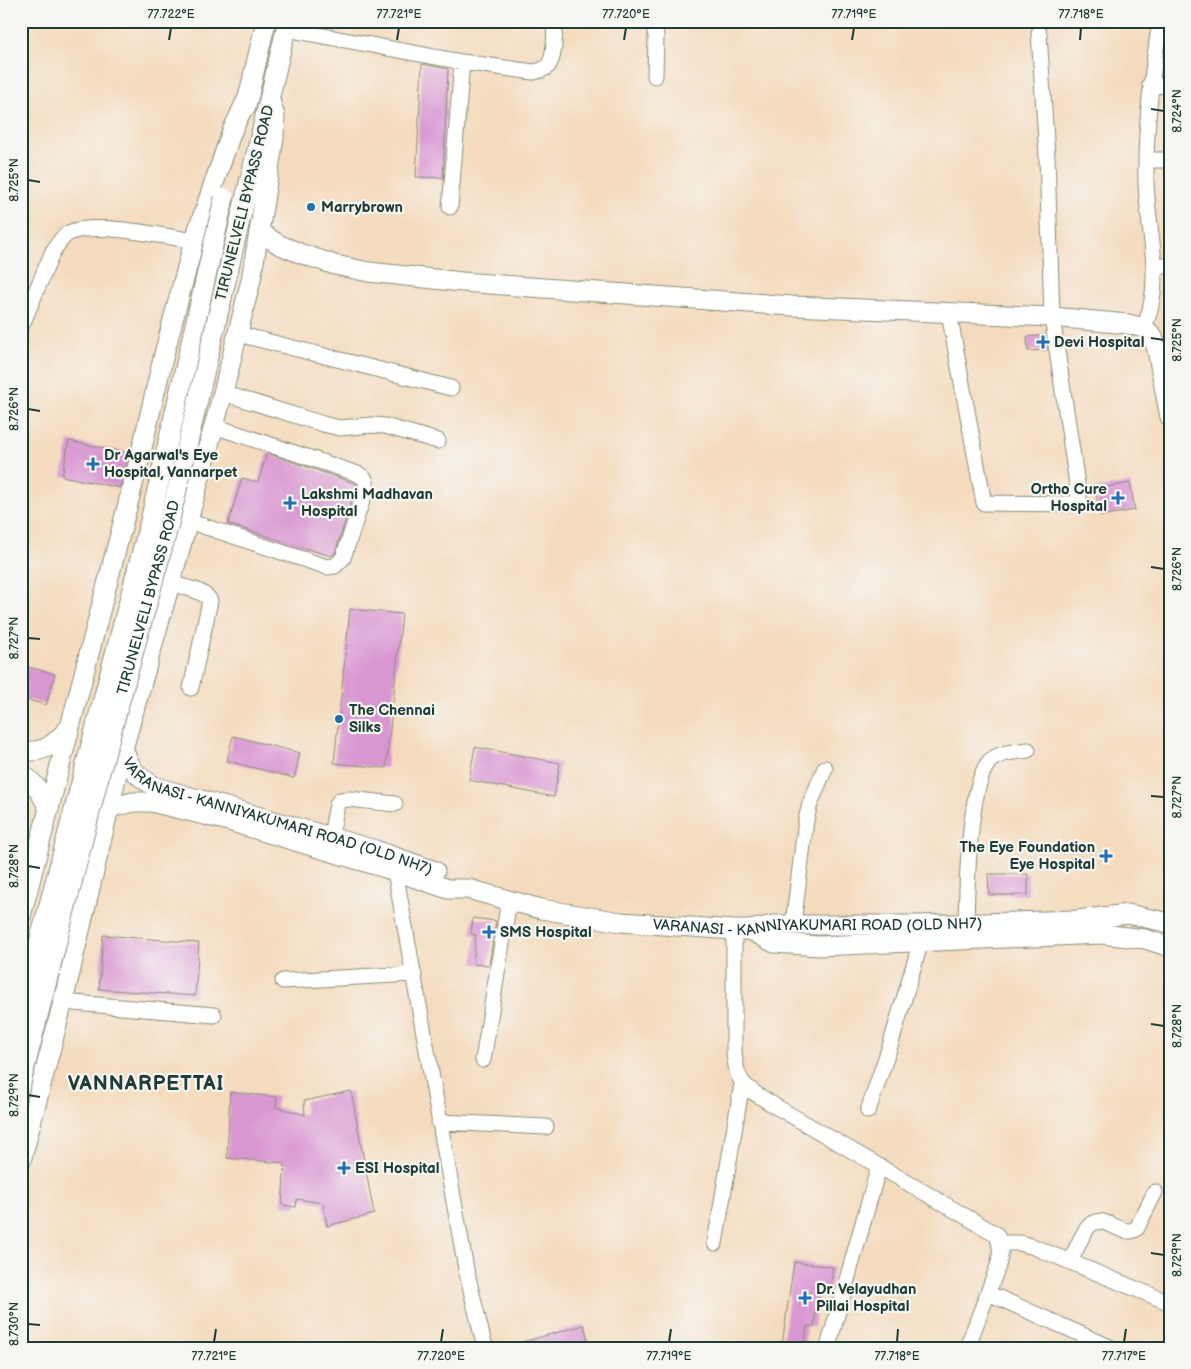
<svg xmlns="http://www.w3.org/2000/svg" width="1191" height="1369" viewBox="0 0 1191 1369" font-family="'Balsamiq Sans',sans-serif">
  <rect width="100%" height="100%" fill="#f6f6f2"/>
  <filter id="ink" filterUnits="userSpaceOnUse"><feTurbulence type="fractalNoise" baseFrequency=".02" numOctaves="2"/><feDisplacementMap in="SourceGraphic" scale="10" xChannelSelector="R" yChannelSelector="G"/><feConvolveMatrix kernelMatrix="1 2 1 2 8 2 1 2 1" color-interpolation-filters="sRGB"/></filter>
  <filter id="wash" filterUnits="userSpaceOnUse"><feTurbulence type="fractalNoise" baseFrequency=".0096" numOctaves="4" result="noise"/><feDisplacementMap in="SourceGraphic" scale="20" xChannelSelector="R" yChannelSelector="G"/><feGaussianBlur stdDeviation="1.12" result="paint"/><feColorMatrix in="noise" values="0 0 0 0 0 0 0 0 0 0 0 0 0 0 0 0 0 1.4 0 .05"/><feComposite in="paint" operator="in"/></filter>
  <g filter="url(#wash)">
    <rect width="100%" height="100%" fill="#f4dbbe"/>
    <g id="blocks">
      <path fill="#d997d2" d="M422 64 448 69 443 178 416 177Z
        M1045 335 1047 350 1028 351 1027 337Z
        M69 441 129 453 120 488 62 476Z
        M267 453 357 484 335 553 331 556 228 524 242 478 258 482Z
        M1130 483 1135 510 1100 516 1095 489Z
        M350 609 402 614 386 768 334 763Z
        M21 665 55 674 46 705 21 698Z
        M233 736 300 753 294 778 227 761Z
        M475 747 560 763 554 797 469 780Z
        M988 874H1028V895H989Z
        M473 918 496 921 489 965 473 964 476 935 471 934Z
        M103 935 199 943 195 996 99 989Z
        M351 1091 374 1214 327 1226 323 1203 297 1199 296 1207 282 1205 285 1163 227 1158 230 1092 277 1097 276 1107 305 1115 304 1101Z
        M794 1262 833 1267 830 1290 819 1288 814 1327 807 1326 804 1348 782 1345Z
        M584 1325 590 1348H516L515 1344Z"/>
    </g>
  </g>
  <g filter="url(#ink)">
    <use href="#blocks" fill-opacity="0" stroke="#8a8c79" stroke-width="1"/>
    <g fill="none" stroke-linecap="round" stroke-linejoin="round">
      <g stroke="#8a8c79" stroke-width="17">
        <path id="minor" d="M653 21 656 36 655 76
          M286 29 462 62 533 72C539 71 544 70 548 66 556 55 554 34 555 21
          M1150 84 1170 86
          M1147 160H1170
          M450 207 462 62
          M1154 266H1170
          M949 313 984 503 1080 504 1052 317 1047 156 1039 33
          M21 327 53 251C58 244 63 235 71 232 99 222 163 236 194 241
          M1144 328C1165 278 1147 231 1146 181 1145 127 1152 74 1160 21
          M238 334 451 388
          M223 393 323 424 340 428 372 425 385 426 438 441
          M188 521 327 567 335 566 343 558 366 489C367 481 366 478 358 474L214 426
          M170 583C181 587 204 589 210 601L191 688
          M331 836 337 804 340 800 349 799 395 804
          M395 871 466 1269 485 1348
          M966 924C967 889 968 787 989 762 998 752 1016 752 1028 750
          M793 925 806 820 810 804 825 768
          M734 930V1053C737 1088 748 1088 775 1106L996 1234C1002 1246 1001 1254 998 1266L967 1348
          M283 981 414 974
          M63 1002 214 1015
          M483 1060 509 900
          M868 1111 891 1043 921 941
          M439 1122 546 1127
          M715 1243 742 1084
          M1001 1243H1020L1034 1247 1170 1303
          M1070 1261C1076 1251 1081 1235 1089 1226 1104 1211 1123 1240 1137 1228L1155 1192
          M988 1293 1112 1348
          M828 1347 879 1166"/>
      </g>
      <g stroke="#8a8c79" stroke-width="21">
        <g id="major">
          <path d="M270 100 275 116 274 138 259 232 280 245 302 254 335 265 369 272 462 282 792 306 1052 317 1128 324 1144 328 1153 336 1157 350 1170 417"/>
          <path d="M246 107 266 21"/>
          <path d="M242 212 288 21"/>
          <path id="s1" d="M123 749C132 771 135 775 156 787L375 850 435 871"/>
          <path d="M21 751C46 753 53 745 69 728"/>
          <path d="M21 774C36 783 42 794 49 809"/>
          <path id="s2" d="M109 808 133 802H151L225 820 395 871 448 889H468L541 909 621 922 734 930H750L773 925H917L1077 920 1128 914 1170 923"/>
          <path d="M21 916 138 465 164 354 194 241 232 131 249 95"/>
          <path d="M750 930 774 943 819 946 1102 934 1145 939 1170 947"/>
          <path d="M21 1161 63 1002 123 749 188 521 223 393 251 280 259 232"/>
        </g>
      </g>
      <use href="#minor" stroke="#fff" stroke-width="15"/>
      <use href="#major" stroke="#fff" stroke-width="19"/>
      <g stroke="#8a8c79" stroke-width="21" stroke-linecap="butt">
        <g id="major-bridge">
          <path d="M21 1011 150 521 224 198"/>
          <path id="s3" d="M21 1083 100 773 168 528 242 212"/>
        </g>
      </g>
      <use href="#major-bridge" stroke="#fff" stroke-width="19"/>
    </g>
  </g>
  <path fill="none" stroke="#1f3d34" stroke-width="2" d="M169 40 171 28M397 40 399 28M624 40 626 28M852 40 854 28M1080 40 1081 28M1151 109 1164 111M28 180 40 182M1151 338 1164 340M28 409 40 411M1151 567 1164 569M28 638 40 639M1151 796 1164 797M28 866 40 868M1151 1024 1164 1026M28 1095 40 1097M1151 1253 1164 1255M28 1324 40 1325M214 1342 216 1329M441 1342 443 1329M669 1342 671 1329M897 1342 898 1329M1124 1342 1126 1329"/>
  <g fill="#1f6fb2" stroke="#f6f6f2" stroke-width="2">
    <circle cx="311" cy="207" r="5"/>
    <path d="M1040.5 334.5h5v5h5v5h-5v5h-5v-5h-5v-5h5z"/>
    <path d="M90.5 456.5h5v5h5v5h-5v5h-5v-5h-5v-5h5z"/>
    <path d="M1115.5 490.5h5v5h5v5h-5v5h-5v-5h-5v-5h5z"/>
    <path d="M287.5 495.5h5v5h5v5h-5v5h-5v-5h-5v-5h5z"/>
    <circle cx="339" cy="719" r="5"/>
    <path d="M1103.5 848.5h5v5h5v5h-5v5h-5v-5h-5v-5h5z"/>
    <path d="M486.5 924.5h5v5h5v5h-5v5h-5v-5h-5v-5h5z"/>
    <path d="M341.5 1160.5h5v5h5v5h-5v5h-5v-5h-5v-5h5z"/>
    <path d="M802.5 1290.5h5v5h5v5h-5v5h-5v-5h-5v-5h5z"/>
  </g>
  <g text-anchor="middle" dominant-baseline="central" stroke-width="4.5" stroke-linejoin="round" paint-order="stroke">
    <g font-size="15" fill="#1f3d34" stroke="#f6f6f2">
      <text transform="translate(245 203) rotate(-76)">TIRUNELVELI BYPASS ROAD</text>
      <text stroke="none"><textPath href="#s3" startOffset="502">TIRUNELVELI BYPASS ROAD</textPath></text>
      <text stroke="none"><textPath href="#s1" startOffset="175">VARANASI - KANNIYAKUMARI ROAD (OLD NH7)</textPath></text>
      <text stroke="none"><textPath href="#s2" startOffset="726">VARANASI - KANNIYAKUMARI ROAD (OLD NH7)</textPath></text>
    </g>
    <g font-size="15" font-weight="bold" fill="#1f3d34" stroke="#f6f6f2" text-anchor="start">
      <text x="321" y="207">Marrybrown</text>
      <text x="1054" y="342">Devi Hospital</text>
      <text x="104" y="455">Dr Agarwal's Eye<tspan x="104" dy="17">Hospital, Vannarpet</tspan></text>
      <text x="1107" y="489" text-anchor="end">Ortho Cure<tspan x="1107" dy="17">Hospital</tspan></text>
      <text x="301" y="494">Lakshmi Madhavan<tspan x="301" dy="17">Hospital</tspan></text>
      <text x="349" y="710">The Chennai<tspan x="349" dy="17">Silks</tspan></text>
      <text x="1095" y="847" text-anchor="end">The Eye Foundation<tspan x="1095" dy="17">Eye Hospital</tspan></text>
      <text x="500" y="932">SMS Hospital</text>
      <text x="355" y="1168">ESI Hospital</text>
      <text x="816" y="1289">Dr. Velayudhan<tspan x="816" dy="17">Pillai Hospital</tspan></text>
    </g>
    <g font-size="20" font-weight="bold" letter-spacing="1" fill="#1f3d34" stroke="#f6f6f2">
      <text x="146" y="1084">VANNARPETTAI</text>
    </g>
  </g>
  <rect width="1191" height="1369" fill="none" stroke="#f6f6f2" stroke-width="55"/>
  <rect x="28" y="28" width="1136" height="1314" fill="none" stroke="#1f3d34" stroke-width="2"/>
  <g font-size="12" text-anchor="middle" fill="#1f3d34">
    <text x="171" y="18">77.722°E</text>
    <text x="399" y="18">77.721°E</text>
    <text x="626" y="18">77.720°E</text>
    <text x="854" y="18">77.719°E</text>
    <text x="1081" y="18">77.718°E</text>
    <text transform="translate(1177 111) rotate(-90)" y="4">8.724°N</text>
    <text transform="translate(14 180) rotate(-90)" y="4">8.725°N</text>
    <text transform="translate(1177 340) rotate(-90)" y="4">8.725°N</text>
    <text transform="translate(14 409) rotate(-90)" y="4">8.726°N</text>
    <text transform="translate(1177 569) rotate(-90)" y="4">8.726°N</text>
    <text transform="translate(14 638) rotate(-90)" y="4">8.727°N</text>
    <text transform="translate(1177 797) rotate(-90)" y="4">8.727°N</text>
    <text transform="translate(14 866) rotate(-90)" y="4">8.728°N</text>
    <text transform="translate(1177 1026) rotate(-90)" y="4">8.728°N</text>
    <text transform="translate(14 1095) rotate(-90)" y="4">8.729°N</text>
    <text transform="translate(1177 1255) rotate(-90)" y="4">8.729°N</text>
    <text transform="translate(14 1324) rotate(-90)" y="4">8.730°N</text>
    <text x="214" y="1360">77.721°E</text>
    <text x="441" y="1360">77.720°E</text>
    <text x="669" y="1360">77.719°E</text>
    <text x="897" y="1360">77.718°E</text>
    <text x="1124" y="1360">77.717°E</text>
  </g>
</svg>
